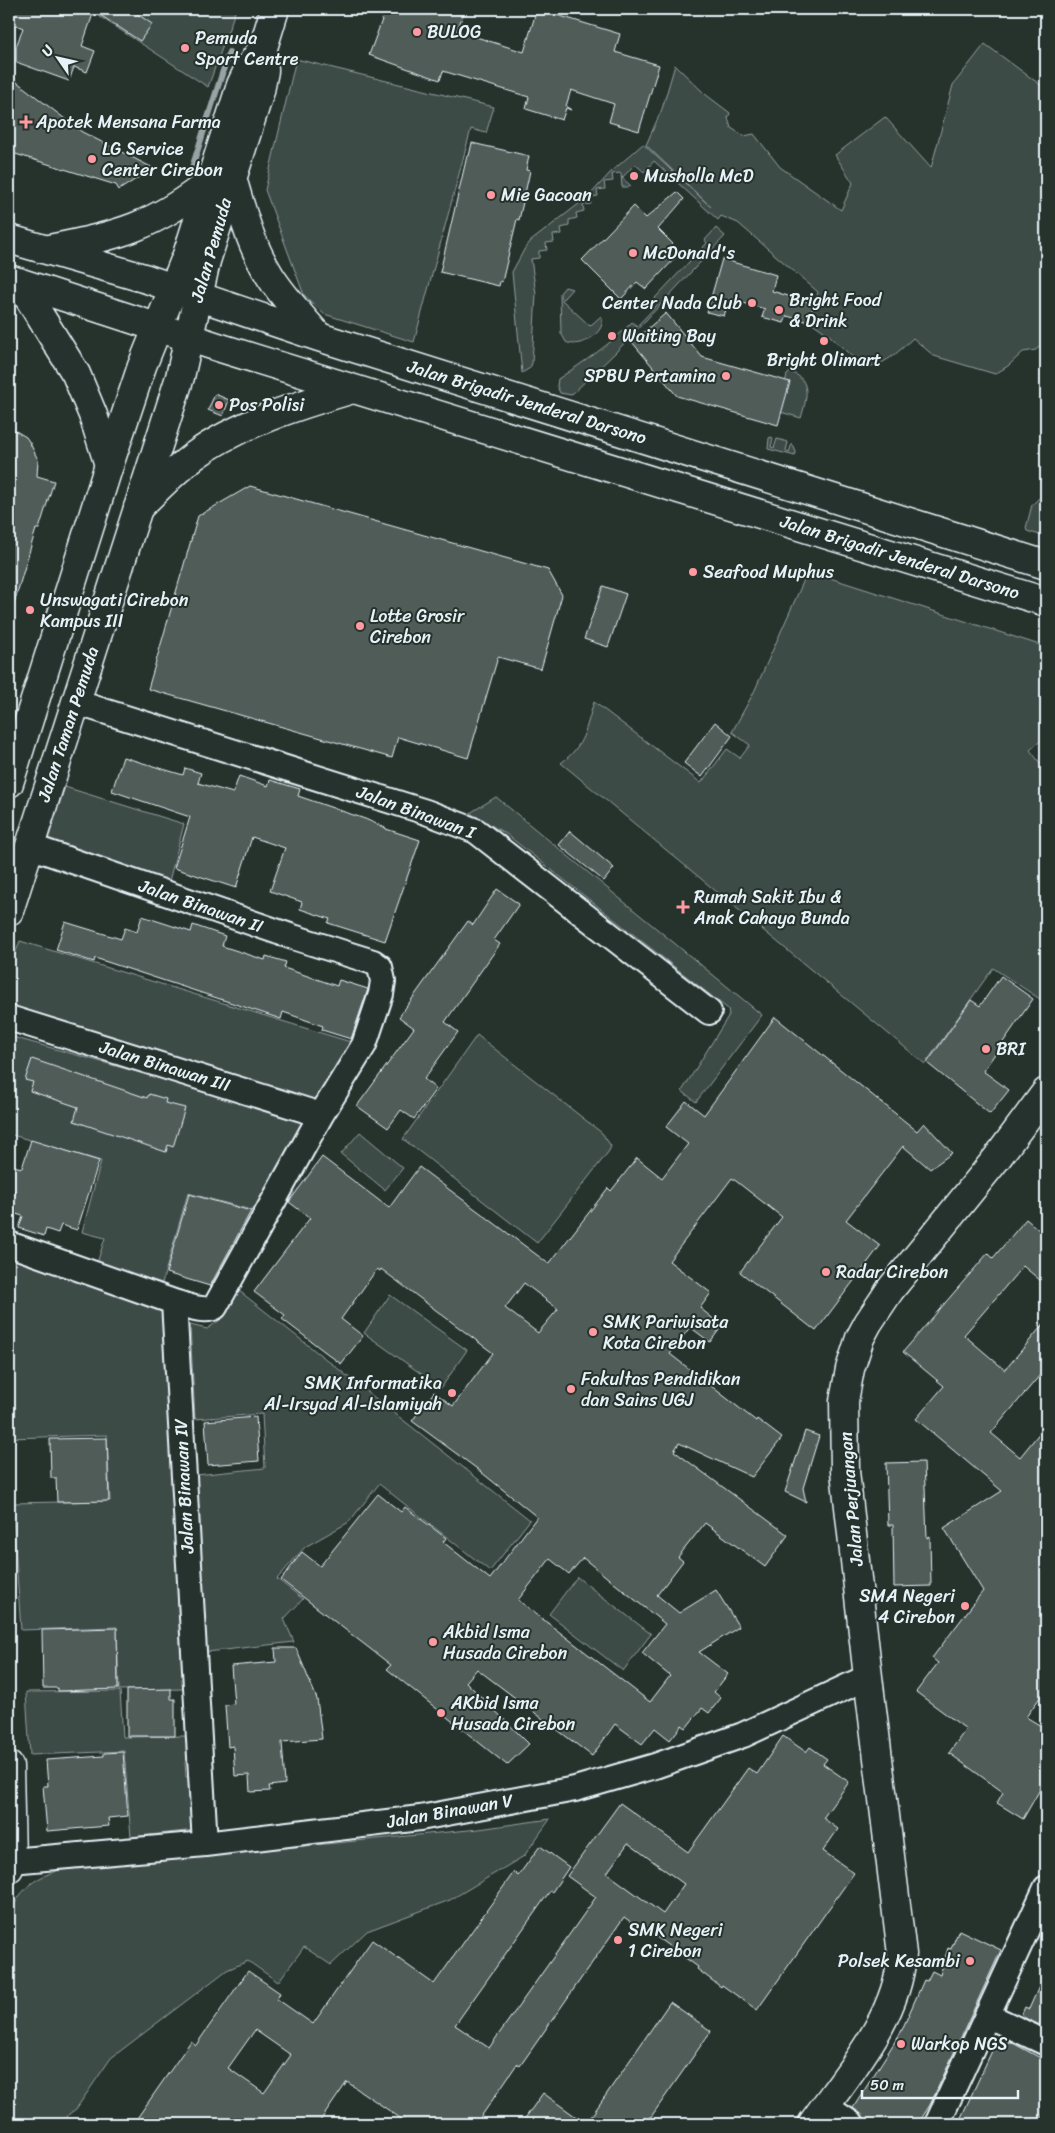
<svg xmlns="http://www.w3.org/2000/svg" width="1055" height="2133" viewBox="0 0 1055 2133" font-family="Sriracha,sans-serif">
  <rect width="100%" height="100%" fill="#26332d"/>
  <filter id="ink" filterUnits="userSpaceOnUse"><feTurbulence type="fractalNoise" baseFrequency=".02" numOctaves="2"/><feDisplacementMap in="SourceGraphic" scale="10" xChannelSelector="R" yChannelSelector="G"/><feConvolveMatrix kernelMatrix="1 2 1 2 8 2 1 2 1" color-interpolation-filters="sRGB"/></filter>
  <g filter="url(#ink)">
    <path fill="#3e4b47" stroke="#939ea0" d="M88 9H236L208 87Z
      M985 44 1046 89V339L1036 350 1023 352 1008 366 995 374 934 356 913 338C897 353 885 366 863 367L828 334 811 322 818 292 738 223 721 216 718 220 654 161 644 172 635 164 622 178 631 186 629 187H622L621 173 612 174 613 181 604 182 605 189 597 190 598 196 590 197 591 204 583 205 584 211 576 213 577 218 569 220V226L561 228 562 234 553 235 554 242 546 243 547 250 539 251V258L531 259 536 294 532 363 530 368 522 373 512 272 525 248 531 241 589 196 611 172 643 144 711 207 646 145 662 109 675 65 705 94 730 113 728 118 731 128 744 136 754 134 780 167 841 210 853 183 835 155 885 117 931 168 953 85Z
      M296 59 494 107 486 133 471 129 414 342 324 314 304 295 265 190Z
      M716 228 725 236 615 353 571 395 560 393 557 386 558 379C585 361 610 345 632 322L637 326 659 303 655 298 707 243 705 240Z
      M565 287 572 289 562 300 590 326 601 316C609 331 579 350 566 342L561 333 560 293Z
      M790 372C813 379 806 401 801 418L777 411 787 375Z
      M771 437 773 438 771 447 774 448 777 439 788 442 786 451 789 452 792 444 793 445 796 452 795 456 768 449 769 438Z
      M1039 498 1046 508V537L1027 531 1026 528 1032 505Z
      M808 571 1046 647V736L1030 750 1046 771V1003L993 968 925 1064 561 763C585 745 585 730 594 702L701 783 727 749 740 758 750 745 732 732 754 692Z
      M65 787 184 824 168 885 46 846Z
      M496 797 762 1015 696 1102 682 1091 729 1015 728 1009 506 834 470 813Z
      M20 941 354 1043 316 1099 306 1100 9 1007V971Z
      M477 1035 602 1133 611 1146 609 1151 537 1243 403 1139Z
      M9 1036 283 1113 306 1122 255 1211 188 1193 162 1283 97 1263 105 1238 82 1232 101 1161 9 1134Z
      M360 1132 403 1168 385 1190 341 1154Z
      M9 1258 161 1308 164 1313 186 1689 119 1690 117 1627 21 1630 12 1503 110 1501 107 1435 9 1438Z
      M238 1290 530 1520 490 1571 379 1484 349 1522 305 1547 277 1579 303 1599 284 1619 294 1642 207 1652 196 1475 265 1468 262 1414 195 1419 190 1325 207 1329 220 1320Z
      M390 1295 467 1350 441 1388 364 1333Z
      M577 1577 651 1634 623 1671 549 1614Z
      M120 1691 123 1737 189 1736 191 1761 185 1762 186 1777H193L195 1830 131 1837 124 1751 30 1755 26 1692Z
      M550 1819 524 1856 450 1900 367 1931 331 1965 304 1947 278 1982 248 1961 227 1970 111 2058 76 2109 69 2114 63 2124H9V1917C19 1890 32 1879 59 1870L479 1829Z"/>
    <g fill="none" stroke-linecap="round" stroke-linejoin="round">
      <path stroke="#98a3a5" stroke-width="6" d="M191 171 229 52"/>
    </g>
    <path fill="#505c59" stroke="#e8f1f8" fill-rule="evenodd" d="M9 9H130L152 24 140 41 94 11 82 46 95 51 87 72 74 67 69 81 16 62V47L23 28 9 22Z
      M386 9H465L457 31 524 52 537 9 620 34 615 52 659 65 639 131 609 122 614 104 571 90 566 106 571 110 566 108 562 120 526 109 529 97 443 71 440 80 369 55Z
      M9 76 82 132 153 168 119 190 116 185 9 152Z
      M472 143 529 156 526 170 530 171 519 220 517 219 502 282 500 281 499 286 440 272 467 156H469Z
      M677 192 684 199 658 229 673 244 671 247 679 254 646 289 637 282 621 299 582 260 634 206 646 218Z
      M722 259 776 275 772 291 814 304 809 322 787 316 784 323 762 317 765 309 729 299 724 316 707 312Z
      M666 313 702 357 790 382 778 425 677 396 632 342Z
      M215 394 229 400 223 416 208 410Z
      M9 427 26 437 30 443 38 460 37 476 54 481 39 529H36L13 607H9Z
      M250 486 548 570 562 595 541 669 498 657 468 758 398 737 392 758 148 689 198 516Z
      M603 586 626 594 608 647 584 639Z
      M715 722 732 736 702 777 684 763Z
      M123 757 183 775 185 768 201 773 198 783 233 793 239 776 268 786 270 780 300 789 298 796 365 819 386 828V829L420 840 385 941 328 923 330 919 300 909 302 902 270 891 285 848 252 837 236 888 174 868 190 817 112 791Z
      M570 831 614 868 604 881 559 845Z
      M497 889 519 904 494 940 500 944 445 1022 458 1032 424 1079 436 1089 414 1119 401 1110 388 1128 357 1106 414 1028 399 1017 468 921 473 925Z
      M142 916 191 932 193 925 225 936 222 946 265 960 266 956 286 962 284 968 337 986 339 980 368 989 351 1039 322 1030 323 1026 283 1012 281 1019 95 958 94 962 56 950 65 922 121 939 125 928 137 932Z
      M1001 976 1033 999 983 1071 1009 1090 990 1114 927 1063 971 1000 980 1006Z
      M775 1017 917 1131 924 1123 952 1153 930 1169 903 1146 846 1220 880 1246 816 1331 740 1272 782 1217 732 1178 669 1261 711 1293 700 1308 722 1326 710 1342 690 1327 670 1354 747 1414 756 1421 757 1419 782 1438 752 1477 679 1443 674 1451 788 1535 765 1567 705 1523 678 1557 683 1561 657 1595 679 1613 716 1590 739 1627 699 1652 728 1674 714 1692 721 1698 709 1713 702 1708 686 1728 682 1725 670 1740 655 1728 642 1744 615 1724 592 1756 477 1669 466 1682 529 1744 507 1765 387 1669 391 1665 281 1580 302 1552 320 1566 378 1494 401 1512 405 1507 446 1538 443 1542 490 1579 537 1517 476 1468 412 1421 434 1392 453 1406 493 1353 381 1269 380 1271 377 1269 341 1319 363 1336 341 1364 282 1319 285 1315 254 1292 310 1218 289 1202 322 1157 389 1208 419 1167 549 1264 608 1188 611 1191 637 1158 662 1178 688 1144 666 1127 686 1101 704 1115ZM524 1283 558 1309 538 1333 505 1308ZM583 1558 665 1624 642 1653 670 1676 650 1702 518 1600 550 1559 569 1574Z
      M32 1059 147 1098 149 1094 166 1099 165 1103 185 1108 173 1147 168 1145 166 1152 74 1121 78 1107 30 1091 33 1082 25 1080Z
      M31 1140 99 1161 77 1230 61 1225 58 1233 46 1229 44 1236 19 1228 23 1216 9 1212 16 1191 9 1189V1180L13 1166 22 1168Z
      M189 1194 251 1211 210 1286 166 1273Z
      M1026 1219 1046 1236V1285L1023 1266 964 1335 1005 1370 1046 1321V1368L991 1433 1020 1457 1046 1425V1689L1026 1717 1046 1729V1779L1023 1819 997 1803 1003 1792 949 1753 966 1729 916 1692 938 1663 932 1658 983 1591 944 1528 1002 1491 916 1419 944 1386 903 1352 988 1253 993 1258Z
      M256 1417 259 1461 208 1465 205 1421Z
      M805 1431 819 1436 803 1488 806 1502 785 1492Z
      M107 1438 109 1501 57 1502 56 1478H51L50 1439Z
      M924 1462 927 1538 930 1536 931 1586 894 1587 893 1525H888L886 1463Z
      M117 1628 118 1689 58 1691V1688H43L42 1630Z
      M275 1648H296L317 1699 322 1739 282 1742 285 1784 269 1786 270 1791 250 1792 249 1775 235 1776 233 1746 228 1747 225 1705 234 1704 231 1666 276 1662Z
      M171 1689V1699H175V1736H127V1690Z
      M783 1736 806 1752 810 1747 827 1759 823 1764 849 1782 823 1818 838 1829 823 1851 854 1873 757 2010 722 1985 721 1987 697 1969 698 1967 641 1926 639 1928 624 1917 520 2066 517 2064 476 2124H409L347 2082 318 2124H133L191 2041 196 2045 248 1971 280 1993 277 1999 313 2024 372 1940 434 1984 514 1872 518 1876 540 1846 569 1867 552 1892 550 1891 455 2025 489 2048 596 1897 567 1876 620 1803 688 1852 748 1768 757 1774ZM628 1843 684 1884 663 1914 607 1873ZM255 2030 291 2055 264 2093 228 2068Z
      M123 1752 128 1816 108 1818 109 1826 47 1831 43 1786H48L46 1760 104 1756V1753Z
      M959 1930 1001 1950 930 2105 918 2124H866L864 2118 853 2108 901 2032 924 1980 927 1981 932 1971 940 1975 948 1948 951 1949Z
      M1046 1971V2010L1039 2025 1021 2016 1025 2007 1029 2009Z
      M670 2002 711 2031 646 2124H521L543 2093 586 2124Z
      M998 2038 1008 2043 1009 2041 1046 2061V2108L1039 2124H958Z"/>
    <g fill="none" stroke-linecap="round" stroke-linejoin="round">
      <g stroke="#e8f1f8" stroke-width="28">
        <path id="minor" d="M75 702 426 812 476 831 709 1012
          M29 846 293 937 373 962 380 967 383 981 381 994 364 1045 321 1115 215 1307C205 1313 185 1305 174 1302
          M9 1018 321 1115
          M9 1244 174 1302 205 1844
          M11 1861 205 1844 420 1818 575 1789 655 1766 743 1735 868 1677
          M987 2015 1046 2043
          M825 2106 852 2124
          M937 2124 1046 1888"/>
      </g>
      <g stroke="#e8f1f8" stroke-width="31">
        <path id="tertiary" d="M9 783 109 465 142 366 187 255 241 85 250 66 263 48 275 9
          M9 911 180 377 206 261 260 91 264 71 263 48
          M9 1766 11 1861 9 1868
          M812 2124C848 2073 898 2018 902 1954L868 1677 845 1471 844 1401 850 1369 860 1338 868 1323 890 1290 997 1158 1046 1092"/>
      </g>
      <g stroke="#e8f1f8" stroke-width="31">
        <path id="trunk" d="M232 178C242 212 251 246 270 276 284 298 302 317 319 337
          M9 239 147 279 319 337 1046 565
          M49 249C118 236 155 226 211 181
          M9 279 224 349 1046 602
          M19 282 76 374 93 415 109 465
          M138 508C156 490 174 471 194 456 237 424 302 404 353 389"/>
      </g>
      <use href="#minor" stroke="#26332d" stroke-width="24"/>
      <use href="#tertiary" stroke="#26332d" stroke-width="28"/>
      <use href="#trunk" stroke="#26332d" stroke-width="28"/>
    </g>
  </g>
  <g fill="#ff9aa2" stroke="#26332d" stroke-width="2">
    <circle cx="417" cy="32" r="5"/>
    <circle cx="185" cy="48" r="5"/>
    <path d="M23.5 114.5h5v5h5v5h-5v5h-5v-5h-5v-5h5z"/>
    <circle cx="92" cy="159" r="5"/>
    <circle cx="634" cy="176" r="5"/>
    <circle cx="491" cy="195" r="5"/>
    <circle cx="633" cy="253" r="5"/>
    <circle cx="752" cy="303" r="5"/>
    <circle cx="779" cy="310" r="5"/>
    <circle cx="612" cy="336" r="5"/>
    <circle cx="824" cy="341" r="5"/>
    <circle cx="726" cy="376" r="5"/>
    <circle cx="219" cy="405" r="5"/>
    <circle cx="693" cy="572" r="5"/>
    <circle cx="30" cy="610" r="5"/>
    <circle cx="360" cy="626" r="5"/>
    <path d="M680.5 899.5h5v5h5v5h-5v5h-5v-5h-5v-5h5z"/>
    <circle cx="986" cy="1049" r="5"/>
    <circle cx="826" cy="1272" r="5"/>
    <circle cx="593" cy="1332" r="5"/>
    <circle cx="571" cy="1389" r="5"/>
    <circle cx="452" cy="1393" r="5"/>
    <circle cx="965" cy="1606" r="5"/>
    <circle cx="433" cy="1642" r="5"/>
    <circle cx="441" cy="1713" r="5"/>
    <circle cx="618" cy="1940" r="5"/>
    <circle cx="970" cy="1961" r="5"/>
    <circle cx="901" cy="2044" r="5"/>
  </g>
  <g text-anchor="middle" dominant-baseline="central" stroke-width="4" stroke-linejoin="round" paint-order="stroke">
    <g font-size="18" fill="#e8f1f8" stroke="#26332d" text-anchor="start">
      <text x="427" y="32">BULOG</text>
      <text x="195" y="38">Pemuda<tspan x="195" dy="21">Sport Centre</tspan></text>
      <text x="36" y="122">Apotek Mensana Farma</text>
      <text x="102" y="149">LG Service<tspan x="102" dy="21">Center Cirebon</tspan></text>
      <text x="644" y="176">Musholla McD</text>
      <text x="501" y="195">Mie Gacoan</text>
      <text x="643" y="253">McDonald's</text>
      <text x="789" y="300">Bright Food<tspan x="789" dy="21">&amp; Drink</tspan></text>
      <text x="742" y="303" text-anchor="end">Center Nada Club</text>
      <text x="622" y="336">Waiting Bay</text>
      <text x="824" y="360" text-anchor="middle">Bright Olimart</text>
      <text x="716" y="376" text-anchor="end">SPBU Pertamina</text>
      <text x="229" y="405">Pos Polisi</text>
      <text x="703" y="572">Seafood Muphus</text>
      <text x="40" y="600">Unswagati Cirebon<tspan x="40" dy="21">Kampus III</tspan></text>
      <text x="370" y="616">Lotte Grosir<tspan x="370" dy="21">Cirebon</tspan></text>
      <text x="694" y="897">Rumah Sakit Ibu &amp;<tspan x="694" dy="21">Anak Cahaya Bunda</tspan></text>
      <text x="996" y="1049">BRI</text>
      <text x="836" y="1272">Radar Cirebon</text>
      <text x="603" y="1322">SMK Pariwisata<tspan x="603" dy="21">Kota Cirebon</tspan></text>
      <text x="581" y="1379">Fakultas Pendidikan<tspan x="581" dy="21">dan Sains UGJ</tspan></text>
      <text x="442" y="1383" text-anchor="end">SMK Informatika<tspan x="442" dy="21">Al-Irsyad Al-Islamiyah</tspan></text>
      <text x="955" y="1596" text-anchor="end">SMA Negeri<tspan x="955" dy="21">4 Cirebon</tspan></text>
      <text x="443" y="1632">Akbid Isma<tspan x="443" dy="21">Husada Cirebon</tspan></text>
      <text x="451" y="1703">AKbid Isma<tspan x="451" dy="21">Husada Cirebon</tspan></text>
      <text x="628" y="1930">SMK Negeri<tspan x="628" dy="21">1 Cirebon</tspan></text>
      <text x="960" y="1961" text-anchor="end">Polsek Kesambi</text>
      <text x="911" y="2044">Warkop NGS</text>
    </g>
    <g font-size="18" fill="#e8f1f8" stroke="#26332d">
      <text transform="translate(211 250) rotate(-74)">Jalan Pemuda</text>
      <text transform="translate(527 402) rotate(17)">Jalan Brigadir Jenderal Darsono</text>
      <text transform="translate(900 557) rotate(17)">Jalan Brigadir Jenderal Darsono</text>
      <text transform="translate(68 724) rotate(-72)">Jalan Taman Pemuda</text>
      <text transform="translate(416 812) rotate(20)">Jalan Binawan I</text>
      <text transform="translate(201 906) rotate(19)">Jalan Binawan II</text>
      <text transform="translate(165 1066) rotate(17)">Jalan Binawan III</text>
      <text transform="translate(184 1486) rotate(-93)">Jalan Binawan IV</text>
      <text transform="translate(851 1499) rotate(-95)">Jalan Perjuangan</text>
      <text transform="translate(450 1811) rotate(-10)">Jalan Binawan V</text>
    </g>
  </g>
  <rect width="1055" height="2133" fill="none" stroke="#26332d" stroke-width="30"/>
  <rect x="15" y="15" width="1025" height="2103" fill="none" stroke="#e8f1f8" stroke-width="2" filter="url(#ink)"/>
  <g transform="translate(58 58) rotate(304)" stroke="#26332d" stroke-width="4" paint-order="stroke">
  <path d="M0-4L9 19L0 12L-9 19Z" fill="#e8f1f8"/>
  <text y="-8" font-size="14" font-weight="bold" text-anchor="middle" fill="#e8f1f8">U</text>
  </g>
  <path d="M862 2090v8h156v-8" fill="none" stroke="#e8f1f8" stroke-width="2.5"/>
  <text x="870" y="2090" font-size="15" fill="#e8f1f8" stroke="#26332d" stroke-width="4" paint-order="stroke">50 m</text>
</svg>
